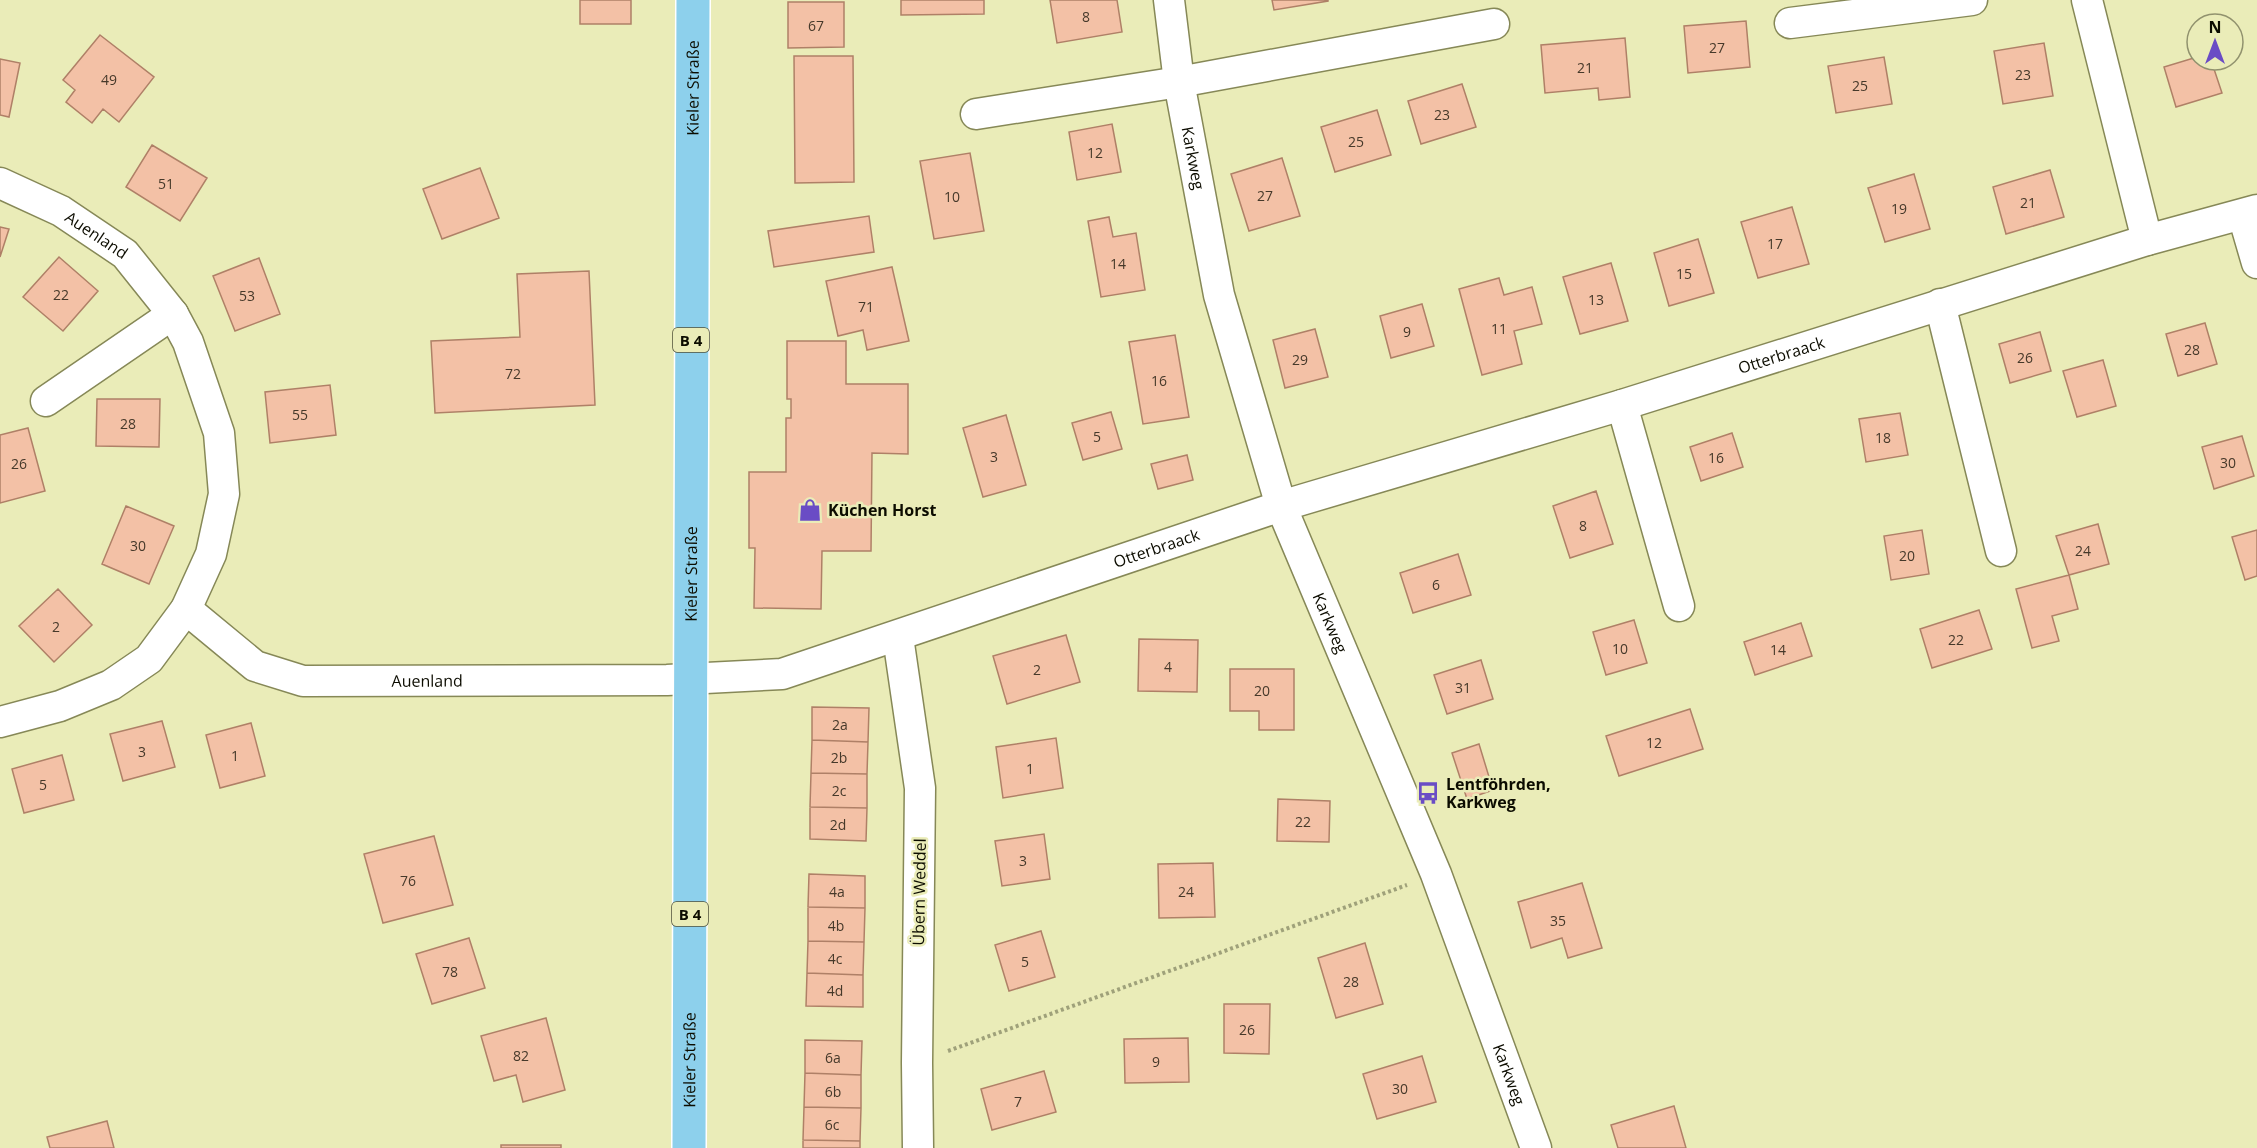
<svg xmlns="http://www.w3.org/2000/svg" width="2257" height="1148" viewBox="0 0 2257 1148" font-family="'Open Sans',sans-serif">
  <rect width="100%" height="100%" fill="#eaecb8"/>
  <path fill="#f3c1a6" stroke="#af8067" stroke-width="1.5" d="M580 0H631V24H580Z
    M901 0H984V14L901 15Z
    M1050 0H1117L1122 32 1057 43Z
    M1272 0H1328V1L1274 10Z
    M788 2H844V47L788 48Z
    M1746 21 1750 67 1688 73 1684 26Z
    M100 35 154 77 119 122 103 109 92 123 66 102 75 90 63 80Z
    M1625 38 1630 97 1599 100 1598 88 1545 93 1541 45Z
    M2044 43 2053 96 2003 104 1994 51Z
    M794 56H853L854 182 795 183Z
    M1884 57 1892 104 1836 113 1828 66Z
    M2197 57V60H2211L2222 93 2176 107 2164 67Z
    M0 59 20 63 9 117 0 115Z
    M1462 84 1476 127 1421 144 1408 101Z
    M1377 110 1391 155 1335 172 1321 127Z
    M1112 124 1121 172 1077 180 1069 132Z
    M152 145 207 178 180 221 126 187Z
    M970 153 984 231 934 239 920 161Z
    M1282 158 1300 216 1249 231 1231 174Z
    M480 168 499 218 442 239 423 189Z
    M2050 170 2064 217 2006 234 1993 187Z
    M1914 174 1930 229 1885 242 1868 188Z
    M1792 207 1809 264 1758 278 1741 222Z
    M869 216 874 252 774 267 768 231Z
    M1109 217 1113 237 1136 233 1145 290 1101 297 1088 221Z
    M0 227 9 229 0 257Z
    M1698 239 1714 293 1669 306 1654 253Z
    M59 257 98 291 63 331 23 297Z
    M259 258 280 314 235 331 213 276Z
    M1611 263 1628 321 1580 334 1563 277Z
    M892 267 909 341 867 350 863 330 838 336 826 281Z
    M589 271 595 405 435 413 431 341 520 337 517 274Z
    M1499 278 1504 295 1532 287 1542 324 1514 331 1522 364 1482 375 1459 289Z
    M1422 304 1434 346 1391 358 1380 316Z
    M2205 323 2217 364 2178 376 2166 334Z
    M1315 329 1328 377 1285 388 1273 340Z
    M2040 332 2051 371 2010 383 1999 344Z
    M1175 335 1189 417 1143 424 1129 342Z
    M787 341H846V384H908V454L872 453 871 551H822L821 609 754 608 755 548H749V472H786V418H791V399H787Z
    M2103 360 2116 406 2077 417 2063 371Z
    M330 385 336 435 270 443 265 392Z
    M97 399H160L159 447 96 446Z
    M1111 412 1122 449 1083 460 1072 423Z
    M1900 413 1908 455 1866 462 1859 419Z
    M1006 415 1026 485 983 497 963 428Z
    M28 428 45 491 0 503V435Z
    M1732 433 1743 467 1701 481 1690 447Z
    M2242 436 2254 476 2214 489 2202 447Z
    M1187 455 1193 480 1158 489 1151 464Z
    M1596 491 1613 544 1570 558 1553 506Z
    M126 506 174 526 149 584 102 564Z
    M2098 524 2109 564 2069 575 2056 536Z
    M1922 530 1929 574 1891 580 1884 536Z
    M2257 530V576L2245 580 2232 537Z
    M1458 554 1471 595 1413 613 1400 573Z
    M2069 575 2078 609 2052 616 2059 641 2032 648 2016 589Z
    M58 589 92 625 54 662 19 626Z
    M1979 610 1992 649 1932 668 1920 629Z
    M1634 620 1647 663 1606 675 1593 632Z
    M1801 623 1812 656 1755 675 1744 642Z
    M1066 635 1080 682 1007 704 993 656Z
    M1139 639 1198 640 1197 692 1138 691Z
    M1481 660 1493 699 1447 714 1434 675Z
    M1230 669H1294V730H1259V711H1230Z
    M812 707 869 708 868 742 812 740Z
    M1690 709 1703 749 1619 776 1606 736Z
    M162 721 175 767 123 781 110 734Z
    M251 723 265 776 220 788 206 735Z
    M1056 738 1063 788 1003 798 996 747Z
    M812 740 868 742 867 774 811 773Z
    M1479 744 1493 790 1467 799 1452 753Z
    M62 755 74 800 24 813 12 769Z
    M811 773 867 774V808L810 807Z
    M1278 799 1330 801 1329 842 1277 841Z
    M810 807 867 808 866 841 810 839Z
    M1044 834 1050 879 1002 886 995 841Z
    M434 836 453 905 383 923 364 854Z
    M1213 863 1215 917 1159 918 1158 864Z
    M809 874 865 876V908L808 907Z
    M1582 883 1602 948 1568 958 1562 938 1531 948 1518 902Z
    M808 907 865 908 864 942 808 941Z
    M1041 931 1055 977 1009 991 995 945Z
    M469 938 485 988 432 1004 416 954Z
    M808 941 864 942 863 975 807 973Z
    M1365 943 1383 1004 1336 1018 1318 958Z
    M807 973 863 975V1007L806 1006Z
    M1224 1004H1270L1269 1054 1224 1053Z
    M546 1018 565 1090 523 1102 516 1075 494 1081 481 1036Z
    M1188 1038 1189 1082 1125 1083 1124 1039Z
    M805 1040 862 1041 861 1075 805 1073Z
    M1422 1056 1436 1102 1377 1119 1363 1074Z
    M1044 1071 1056 1112 992 1130 981 1089Z
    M805 1073 861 1075V1108L804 1107Z
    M1674 1106 1686 1148H1618L1611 1125Z
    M804 1107 861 1108 860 1141 803 1140Z
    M107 1121 114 1148H50L47 1137Z
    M803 1140 860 1141V1148H803Z
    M501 1145H561V1148H501Z"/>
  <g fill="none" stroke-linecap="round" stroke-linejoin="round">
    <g stroke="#868857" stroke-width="33">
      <g id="street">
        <path id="s1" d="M1169 0 1179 82 1219 295 1281 506 1436 874 1536 1148"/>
        <path d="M2087 0 2147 240"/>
        <path d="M1790 23 1972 0"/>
        <path d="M976 114 1179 82 1494 24"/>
        <path id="s2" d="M0 183 61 211 125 254 173 314 188 342 219 433 224 494 211 554 186 609 149 659 111 685 60 706 0 722"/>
        <path d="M2243 215 2257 263"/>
        <path d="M1940 304 2001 551"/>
        <path d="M46 401 173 314"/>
        <path d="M1622 405 1679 606"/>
        <path id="s3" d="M186 609 255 666 303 681 667 680 782 674 1281 506 1622 405 2147 240 2257 210"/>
        <path d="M898 637 920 788 917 1063 918 1148"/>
      </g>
    </g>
    <g stroke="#fff" stroke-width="36">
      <g id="primary">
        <path id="s4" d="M689 1148 693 0"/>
      </g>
    </g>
    <path stroke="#9fa17a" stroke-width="4" stroke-dasharray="3 3" stroke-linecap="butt" d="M948 1051 1407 885"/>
    <use href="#street" stroke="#fff" stroke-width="30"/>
    <use href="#primary" stroke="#8dd0ec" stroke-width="33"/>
  </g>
  <defs>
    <g id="shop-bare" transform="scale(1.8)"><path d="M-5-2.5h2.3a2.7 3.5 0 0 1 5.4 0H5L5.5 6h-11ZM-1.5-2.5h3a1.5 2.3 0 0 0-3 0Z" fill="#6a4cc5" stroke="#eaecb8" stroke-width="2.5" paint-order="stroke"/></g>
    <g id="bus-bare" transform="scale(1.8)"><path d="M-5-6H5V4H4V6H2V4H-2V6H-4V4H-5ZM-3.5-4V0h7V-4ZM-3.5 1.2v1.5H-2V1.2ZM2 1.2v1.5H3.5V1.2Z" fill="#6a4cc5" stroke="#eaecb8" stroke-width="2.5" paint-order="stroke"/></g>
  </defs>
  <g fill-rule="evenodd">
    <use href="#shop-bare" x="810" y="510"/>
    <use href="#bus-bare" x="1428" y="793"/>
  </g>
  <g text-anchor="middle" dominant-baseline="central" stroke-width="5" stroke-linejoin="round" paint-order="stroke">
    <g font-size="14" fill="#46392a">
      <text x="1086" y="16">8</text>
      <text x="816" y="25">67</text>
      <text x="1717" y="47">27</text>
      <text x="1585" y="67">21</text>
      <text x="2023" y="74">23</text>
      <text x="109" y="79">49</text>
      <text x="1860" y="85">25</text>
      <text x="1442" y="114">23</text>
      <text x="1356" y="141">25</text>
      <text x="1095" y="152">12</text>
      <text x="166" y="183">51</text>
      <text x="1265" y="195">27</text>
      <text x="952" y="196">10</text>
      <text x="2028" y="202">21</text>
      <text x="1899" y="208">19</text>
      <text x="1775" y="243">17</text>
      <text x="1118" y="263">14</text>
      <text x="1684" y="273">15</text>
      <text x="61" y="294">22</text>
      <text x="247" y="295">53</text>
      <text x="1596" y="299">13</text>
      <text x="866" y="306">71</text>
      <text x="1499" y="328">11</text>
      <text x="1407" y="331">9</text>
      <text x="2192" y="349">28</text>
      <text x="2025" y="357">26</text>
      <text x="1300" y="359">29</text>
      <text x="513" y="373">72</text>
      <text x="1159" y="380">16</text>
      <text x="300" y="414">55</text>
      <text x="128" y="423">28</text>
      <text x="1097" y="436">5</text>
      <text x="1883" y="437">18</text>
      <text x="994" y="456">3</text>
      <text x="1716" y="457">16</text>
      <text x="2228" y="462">30</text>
      <text x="19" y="463">26</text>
      <text x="1583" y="525">8</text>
      <text x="138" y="545">30</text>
      <text x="2083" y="550">24</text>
      <text x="1907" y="555">20</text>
      <text x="1436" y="584">6</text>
      <text x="56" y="626">2</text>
      <text x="1956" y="639">22</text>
      <text x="1620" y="648">10</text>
      <text x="1778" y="649">14</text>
      <text x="1168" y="666">4</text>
      <text x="1037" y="669">2</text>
      <text x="1463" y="687">31</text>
      <text x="1262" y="690">20</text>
      <text x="840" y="724">2a</text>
      <text x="1654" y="742">12</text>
      <text x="142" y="751">3</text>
      <text x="235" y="755">1</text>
      <text x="839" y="757">2b</text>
      <text x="1030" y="768">1</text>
      <text x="43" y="784">5</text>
      <text x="839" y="790">2c</text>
      <text x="1303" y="821">22</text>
      <text x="838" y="824">2d</text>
      <text x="1023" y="860">3</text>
      <text x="408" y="880">76</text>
      <text x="837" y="891">4a</text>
      <text x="1186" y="891">24</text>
      <text x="1558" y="920">35</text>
      <text x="836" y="925">4b</text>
      <text x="835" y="958">4c</text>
      <text x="1025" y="961">5</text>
      <text x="450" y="971">78</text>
      <text x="1351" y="981">28</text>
      <text x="835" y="990">4d</text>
      <text x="1247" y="1029">26</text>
      <text x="521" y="1055">82</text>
      <text x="833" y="1057">6a</text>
      <text x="1156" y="1061">9</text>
      <text x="1400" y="1088">30</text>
      <text x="833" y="1091">6b</text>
      <text x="1018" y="1101">7</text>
      <text x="832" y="1124">6c</text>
    </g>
    <g fill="#eaecb8" stroke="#4f4f37" stroke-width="1.5">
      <rect x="673" y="328" width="36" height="24" rx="4.5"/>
      <rect x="672" y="902" width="36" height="24" rx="4.5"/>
    </g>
    <g font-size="15" font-weight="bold" fill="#0c0c00">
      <text x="691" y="340">B 4</text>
      <text x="690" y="914">B 4</text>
    </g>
    <g font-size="16" fill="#0c0c00" stroke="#eaecb8">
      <text stroke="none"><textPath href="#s4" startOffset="1060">Kieler Straße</textPath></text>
      <text stroke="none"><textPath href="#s1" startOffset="160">Karkweg</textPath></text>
      <text stroke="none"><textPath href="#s2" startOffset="110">Auenland</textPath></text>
      <text stroke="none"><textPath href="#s3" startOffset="1668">Otterbraack</textPath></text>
      <text stroke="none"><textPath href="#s3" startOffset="1014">Otterbraack</textPath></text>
      <text stroke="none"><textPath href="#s4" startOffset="574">Kieler Straße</textPath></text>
      <text stroke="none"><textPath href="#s1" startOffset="646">Karkweg</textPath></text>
      <text stroke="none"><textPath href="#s3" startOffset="264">Auenland</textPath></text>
      <text transform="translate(919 892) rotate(-89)">Übern Weddel</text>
      <text stroke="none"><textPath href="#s4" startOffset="88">Kieler Straße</textPath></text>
      <text stroke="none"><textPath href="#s1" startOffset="1132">Karkweg</textPath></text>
    </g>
    <g font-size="16" font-weight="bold" fill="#0c0c00" stroke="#eaecb8" text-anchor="start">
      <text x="828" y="510">Küchen Horst</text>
      <text x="1446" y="784">Lentföhrden,<tspan x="1446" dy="18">Karkweg</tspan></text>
    </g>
  </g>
  <g transform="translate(2215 42)"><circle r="28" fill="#eaecb8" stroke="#91926e" stroke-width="1.5"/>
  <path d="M0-4.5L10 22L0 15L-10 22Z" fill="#6a4cc5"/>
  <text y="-9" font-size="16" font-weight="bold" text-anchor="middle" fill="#0c0c00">N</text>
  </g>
</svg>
